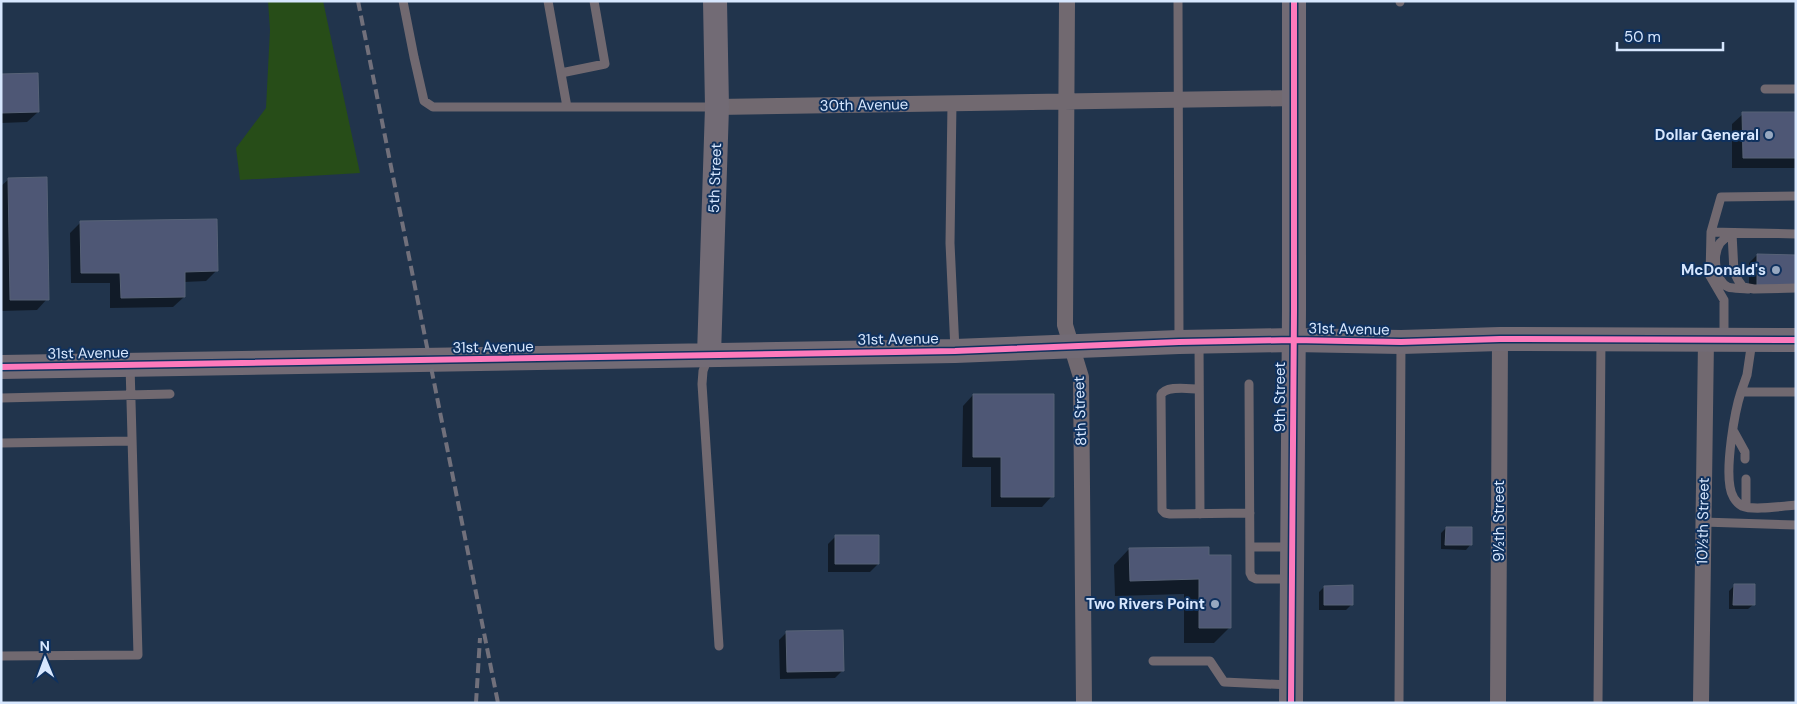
<svg xmlns="http://www.w3.org/2000/svg" width="1797" height="704" viewBox="0 0 1797 704" font-family="'DM Sans',sans-serif">
  <rect width="100%" height="100%" fill="#21344c"/>
  <path fill="#274d18" d="M268 1H323L360 173 240 180 236 148 266 108 270 30Z"/>
  <path fill="#0007" d="M1 75 38 112 27 122 1 123Z
    M1796 113V168H1732V124L1743 114Z
    M9 179 47 299 37 310 1 311V186Z
    M81 222 216 271 206 281 184 282V297L173 307 110 308V283H71L70 233Z
    M1757 255 1796 256 1749 292V263Z
    M973 395 1052 496 1042 507H991V467H962L963 406Z
    M1446 528 1471 544 1466 550 1441 549V533Z
    M836 536 878 564 870 572H828V544Z
    M1129 549 1208 557 1230 627 1214 643H1184V594L1115 596 1114 565Z
    M1734 586 1754 604 1748 609H1729V591Z
    M1324 587 1352 604 1346 610H1319V592Z
    M787 632 843 670 835 678 780 679 779 640Z"/>
  <path fill="#4e5775" stroke="#576277" d="M38 73 39 112 1 113V74Z
    M1742 112H1796V158H1743Z
    M47 177 49 300H10L8 178Z
    M217 219 218 271 185 272V297L121 298 120 273H81L80 221Z
    M1757 254 1796 255V285H1757Z
    M973 394H1054V497H1001V457H973Z
    M1446 527H1472V545H1445Z
    M835 535H879V564H835Z
    M1209 547V555H1231V628H1199V579L1130 581 1129 548Z
    M1734 584H1755V605H1733Z
    M1353 585V605H1324V586Z
    M843 630 844 671 787 672 786 631Z"/>
  <g fill="none" stroke-linecap="round" stroke-linejoin="round">
    <path stroke="#716970" stroke-width="9" d="M403 1 414 57 424 101 433 107H715
      M548 1 567 107
      M1178 1 1179 341
      M1400 2V1
      M561 73 605 64 594 1
      M1765 89H1796
      M952 103 950 243 955 350
      M1711 232 1796 234
      M1732 233 1734 272 1738 280 1743 287 1754 289 1796 288
      M1732 233C1728 236 1723 240 1720 243 1712 255 1715 281 1728 287 1734 289 1742 288 1748 289
      M1724 340V300L1710 276 1711 232 1721 197 1796 196
      M1199 342 1200 514
      M708 357 703 371 702 384 719 646
      M1249 384 1250 573 1252 577 1256 579H1292
      M1199 389C1188 389 1166 385 1161 395L1162 510 1165 513 1170 514 1250 513
      M1741 392 1747 375 1752 341
      M1796 392H1741C1734 413 1726 465 1730 487 1731 494 1735 502 1742 506 1754 511 1782 506 1796 505
      M1 398 170 394
      M1734 432 1745 452V459
      M1 443 132 441
      M1746 479V506
      M1703 522 1796 525
      M1250 547H1292
      M1 656 138 655 130 365
      M1153 661H1210L1224 682 1291 685
      M1399 703 1401 343
      M1598 703 1601 340"/>
    <path stroke="#716970" stroke-width="16" d="M1067 1 1065 325 1081 377 1084 703
      M717 107 1295 98
      M1498 703 1500 339
      M1701 703 1706 340"/>
    <path stroke="#726b75" stroke-width="24" d="M709 355 717 107 715 1
      M1 367 955 351 1179 342 1293 340 1401 342 1500 339 1796 340
      M1291 703 1294 310V1"/>
    <path stroke="#71707b" stroke-width="4" stroke-dasharray="10 5" stroke-linecap="butt" d="M358 1 498 703
      M476 703 480 638"/>
    <g stroke="#0f315e" stroke-width="9">
      <path id="cycleway" d="M1 367 955 351 1179 342 1293 340 1401 342 1500 339 1796 340
        M1291 703 1294 310V1"/>
    </g>
    <use href="#cycleway" stroke="#fd7abc" stroke-width="6"/>
  </g>
  <g fill="#97a8c0" stroke="#0f315e" stroke-width="2">
    <circle cx="1769" cy="135" r="5"/>
    <circle cx="1776" cy="270" r="5"/>
    <circle cx="1215" cy="604" r="5"/>
  </g>
  <g text-anchor="middle" dominant-baseline="central" stroke-width="4" stroke-linejoin="round" paint-order="stroke">
    <g font-size="15" fill="#d7e7fe" stroke="#0f315e">
      <text transform="translate(864 105) rotate(-1)">30th Avenue</text>
      <text transform="translate(715 178) rotate(-88)">5th Street</text>
      <text transform="translate(1349 329) rotate(1)">31st Avenue</text>
      <text transform="translate(898 339) rotate(-1)">31st Avenue</text>
      <text transform="translate(493 347) rotate(-1)">31st Avenue</text>
      <text transform="translate(88 353) rotate(-1)">31st Avenue</text>
      <text transform="translate(1280 397) rotate(-90)">9th Street</text>
      <text transform="translate(1080 411) rotate(-92)">8th Street</text>
      <text transform="translate(1499 521) rotate(-90)">9½th Street</text>
      <text transform="translate(1703 521) rotate(-89)">10½th Street</text>
    </g>
    <g font-size="15" font-weight="bold" fill="#d7e7fe" stroke="#0f315e" text-anchor="end">
      <text x="1759" y="135">Dollar General</text>
      <text x="1766" y="270">McDonald's</text>
      <text x="1205" y="604">Two Rivers Point</text>
    </g>
  </g>
  <rect width="1797" height="704" fill="none" stroke="#d7e7fe" stroke-width="5"/>
  <g transform="translate(45 659) rotate(359)" stroke="#0f315e" stroke-width="4" paint-order="stroke">
  <path d="M0-4L9 19L0 12L-9 19Z" fill="#d7e7fe"/>
  <text y="-8" font-size="14" font-weight="bold" text-anchor="middle" fill="#d7e7fe">N</text>
  </g>
  <path d="M1617 42v8h106v-8" fill="none" stroke="#d7e7fe" stroke-width="2.5"/>
  <text x="1624" y="42" font-size="15" fill="#d7e7fe" stroke="#0f315e" stroke-width="4" paint-order="stroke">50 m</text>
</svg>
